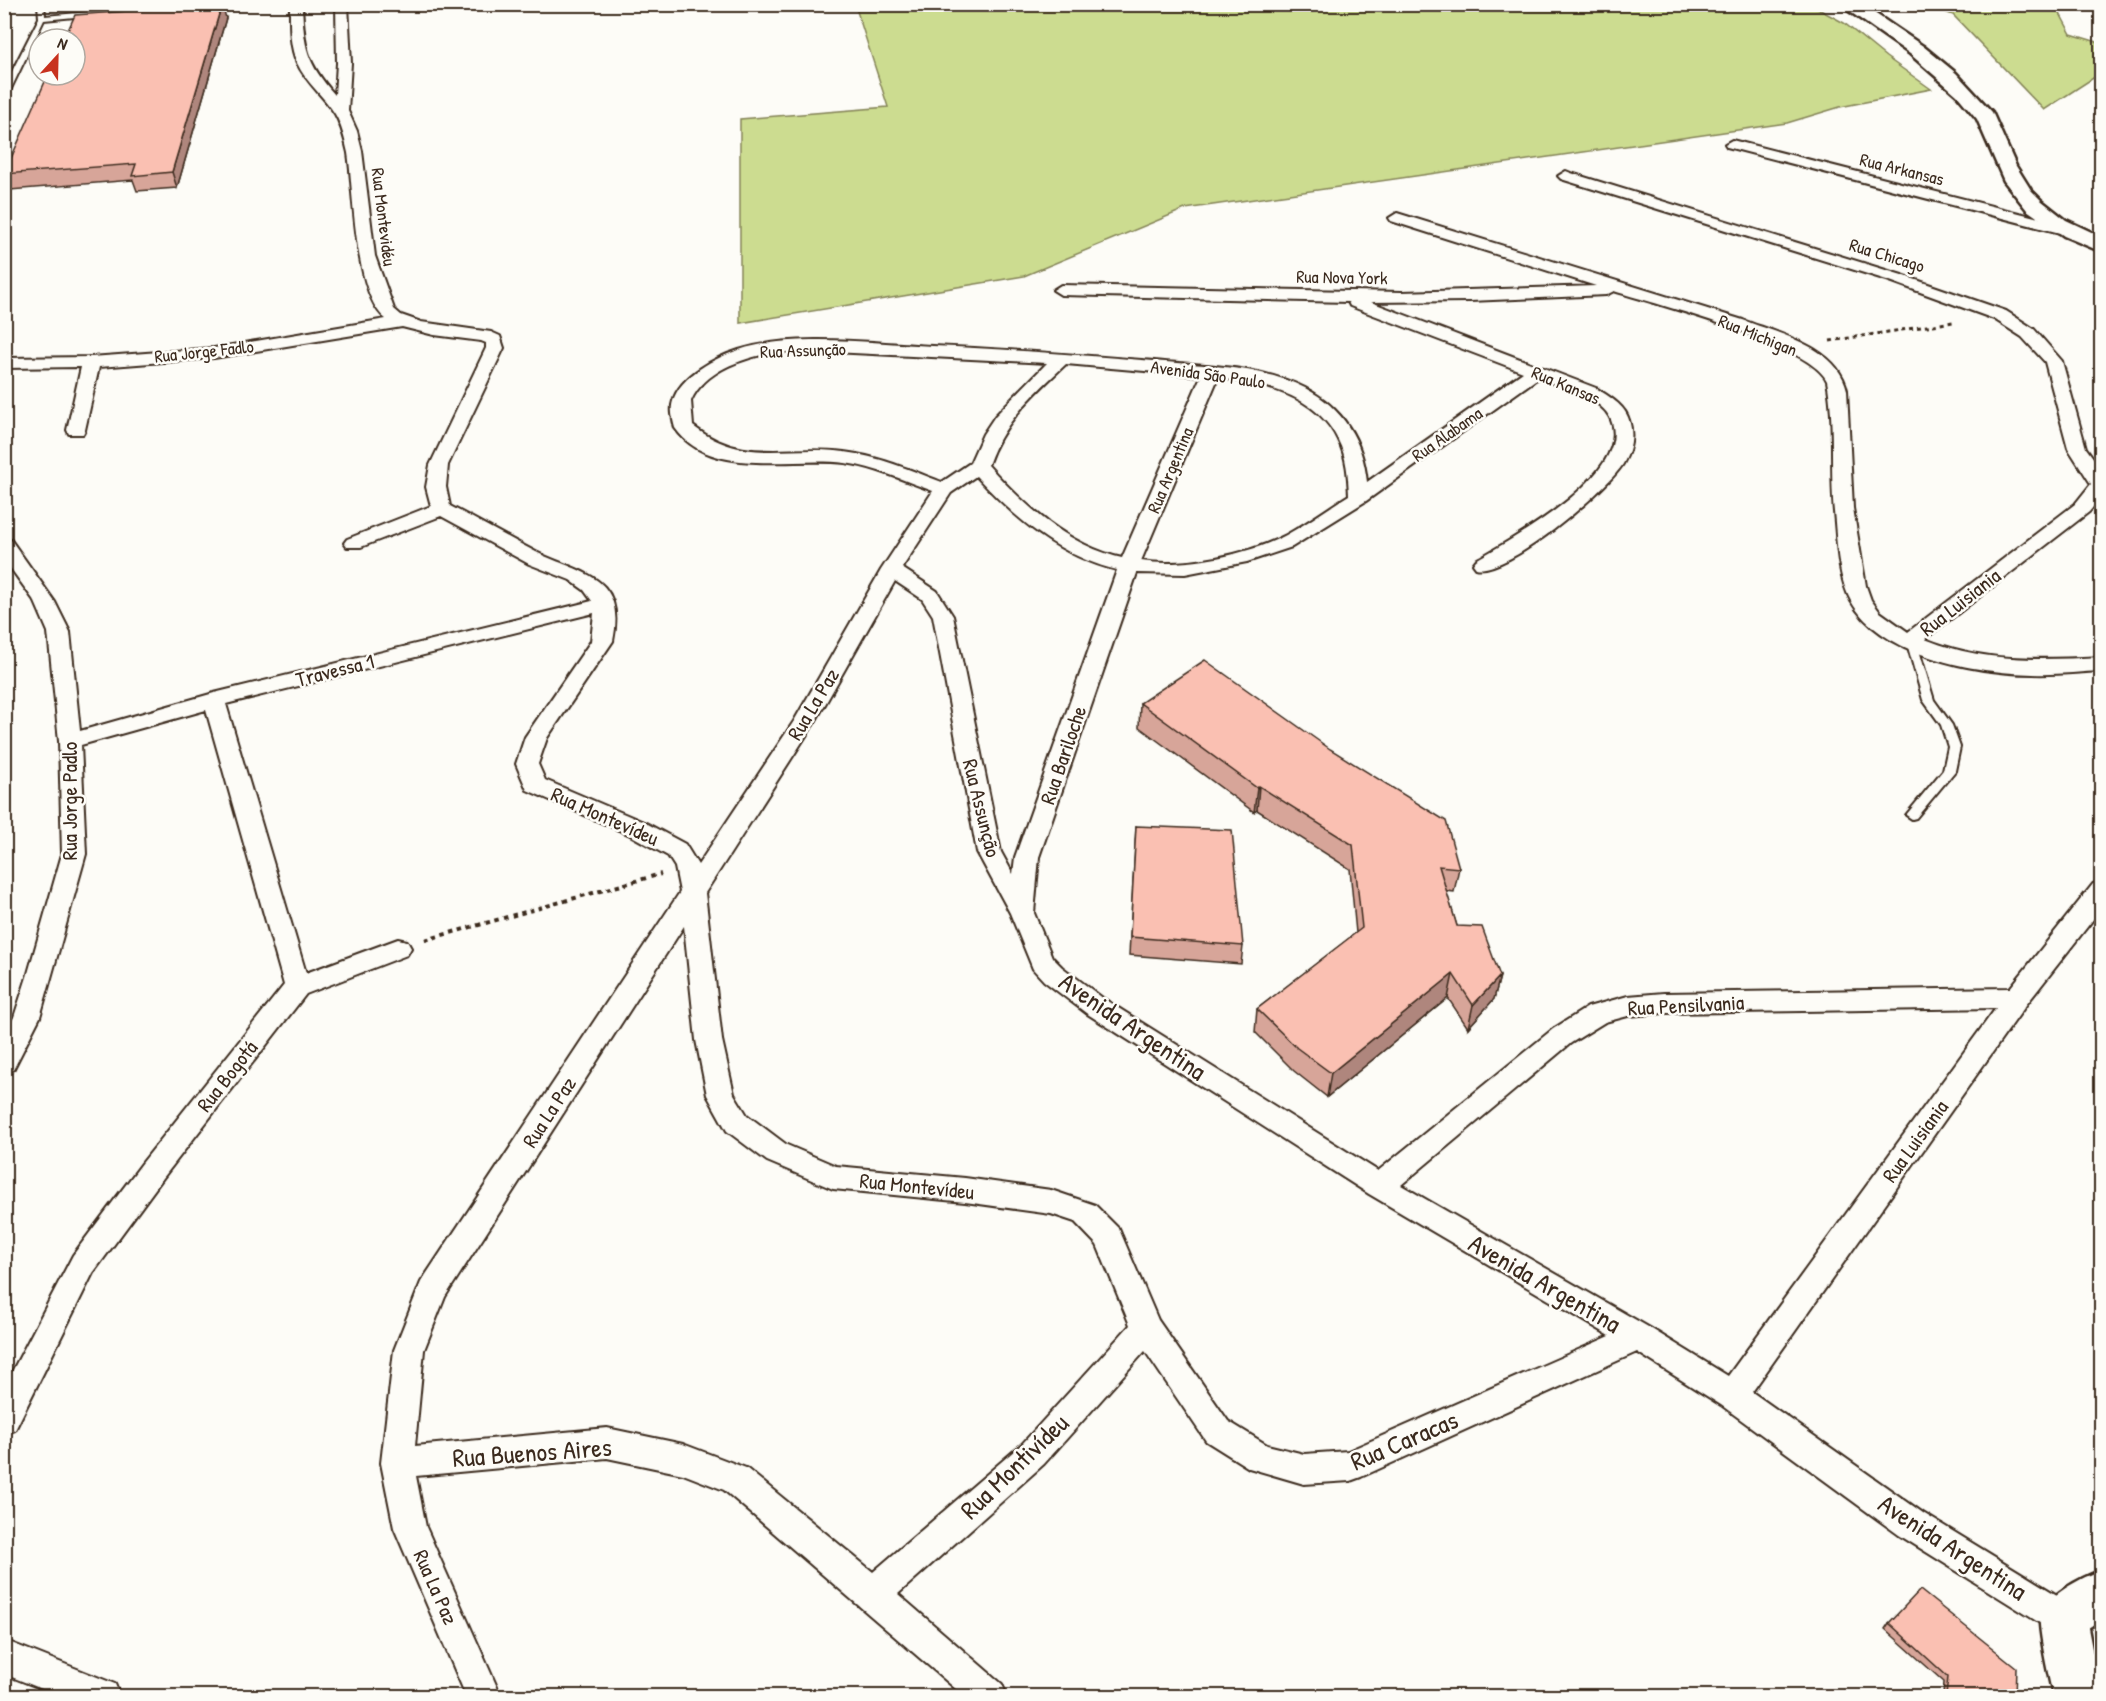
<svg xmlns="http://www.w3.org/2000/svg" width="2106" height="1701" viewBox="0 0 2106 1701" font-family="'Patrick Hand',sans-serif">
  <rect width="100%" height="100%" fill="#fdfcf7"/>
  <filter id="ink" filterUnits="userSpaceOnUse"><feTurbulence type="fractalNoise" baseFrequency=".0167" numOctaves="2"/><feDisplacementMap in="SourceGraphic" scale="12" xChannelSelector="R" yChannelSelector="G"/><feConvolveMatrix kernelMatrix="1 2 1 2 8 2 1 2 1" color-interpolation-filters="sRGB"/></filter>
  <g filter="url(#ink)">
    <path fill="#ccdc90" stroke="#848357" stroke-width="1.5" d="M855 5H1811L1844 23 1886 57 1931 89 1840 107 1787 123 1185 209 1024 276 740 323V119L888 107Z
      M1926 5H2059L2056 6 2071 34 2101 43V73L2044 110 1953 15Z"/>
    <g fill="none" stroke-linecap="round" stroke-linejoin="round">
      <g stroke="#3b2a1e" stroke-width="4">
        <path id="lane" d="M38 4H44L45 16 176 4H207L44 20 8 95 4 97V87L39 18Z
          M1911 637 1916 640 1934 700 1952 725 1960 747 1955 771 1916 818 1912 819 1906 815 1943 770 1948 747 1941 725 1923 700 1906 640Z"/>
      </g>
      <g stroke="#3b2a1e" stroke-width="4">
        <path id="street" d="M290 4H302C304 48 306 62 335 95L337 63 336 4H348L351 63 348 111 357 131 362 151 375 256 394 309 401 315 421 322 491 332 500 336 504 348 448 465 446 487 450 506C479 521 507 537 536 552 580 574 627 574 613 641L547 738 538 764 545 780 646 823 685 844 698 865 794 721 881 570 933 491C904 481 876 467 845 463 794 456 710 479 675 428 673 420 670 410 673 401 680 376 716 357 739 350 794 332 875 343 933 346 1007 349 1080 355 1154 361 1204 366 1260 365 1305 388 1343 408 1363 441 1367 482L1523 372 1350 306 1348 302 1061 295 1053 290 1061 285 1402 292 1596 286 1391 221 1389 218 1397 213 1743 320C1779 334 1838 347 1847 390L1853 508 1866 586 1871 600 1880 612 1908 632 2075 504 2091 484 2068 448 2045 362 2022 337 1994 319 1890 281 1561 179 1558 176 1566 171 1571 173 1902 275 2006 311 2034 329 2062 361 2086 448 2102 470V496L2089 512 1925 639C1985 663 2039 660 2102 657V671C2079 672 2056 675 2033 674 1976 673 1881 656 1851 601 1837 575 1837 540 1834 512 1830 469 1835 422 1827 381 1811 344 1655 304 1614 291L1606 295 1470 301 1371 302 1596 388C1608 396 1625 405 1629 420 1634 435 1631 450 1623 464 1606 491 1506 576 1476 568L1473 564 1476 560C1512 539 1640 470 1609 416 1598 396 1558 386 1538 378L1366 501 1292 547 1247 562 1185 574 1137 573 1039 857 1034 913 1052 957 1062 967 1104 999 1378 1171 1553 1029 1588 1007 1628 996 1664 993 2010 988 2093 884 2102 881V908L2026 1005 1752 1392 1923 1513 2075 1606 2080 1618 2075 1630 2063 1635 2051 1630 1899 1535 1721 1405 1637 1352 1361 1477 1350 1481 1304 1484 1249 1468 1206 1441 1145 1351 1044 1464 898 1594 1002 1684 1007 1696H964L724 1490 683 1474 607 1458 416 1476 426 1527 501 1696H466L394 1528 381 1463 394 1350 421 1282 680 892 675 867 668 856 630 835 527 790 516 764 525 737 591 641 594 613 226 704 306 973 398 939 407 941 411 948 407 955 306 994 163 1178 93 1273 15 1430 4 1434V1387L73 1255 143 1162 284 985 206 710 81 745 86 854 40 1017 13 1070 4 1073V1036L14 1017 27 977 62 854 59 741 48 632 35 602 4 559V538L11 540 55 602 70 632 80 731 214 693 592 601 584 590 570 580 529 564 441 516 361 547H347L344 543 347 539 431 506 426 487 430 465 486 348V343L481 341 434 335 402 327 214 358 99 367 85 430 83 434H69L67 430 81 367 4 368V358L91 357 214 348 386 319C354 295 354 192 348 153 345 140 342 126 335 114 324 96 306 83 297 63 289 45 290 24 290 4ZM779 352H833L1047 363 995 416 983 434 970 463 942 482C910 470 878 456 844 452 786 444 745 466 693 426L691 401C705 369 748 356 779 352ZM1066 364 1201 376 1122 558C1067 545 1025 506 988 465 1003 422 1033 395 1066 364ZM1218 378C1263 383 1317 395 1338 440 1347 457 1348 476 1349 495 1328 508 1308 523 1286 535 1247 555 1184 568 1141 561ZM976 476C1016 519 1059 556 1117 570L1015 857 1013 874 1001 852 953 616 937 591 902 568 951 493ZM895 581 922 599 933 616 977 852 1010 913 1033 969 1044 981 1086 1013 1369 1194 1610 1336 1348 1451 1304 1454 1267 1445 1228 1421 1158 1320 1119 1229 1095 1205 1051 1190 965 1178 836 1166 787 1145 747 1115 734 1094 722 1040 705 893 815 722ZM684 926 696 1040 707 1095 727 1131 767 1161 833 1189 965 1202 1051 1214 1075 1222 1097 1245 1130 1325 1022 1444 873 1572 746 1468 683 1444 607 1428 415 1446 424 1350 445 1297ZM1996 1008 1728 1376 1650 1328 1401 1185 1571 1043 1605 1022 1628 1016 1664 1013Z
          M1732 140 2070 226 2072 229 2064 234 1727 147 1725 144Z
          M4 1640 115 1684 120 1696H60L4 1674Z"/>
      </g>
      <g stroke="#3b2a1e" stroke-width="5">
        <path id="secondary" d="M1839 4H1861L1923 46 1956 73 1992 112 2016 166 2031 190 2042 201 2066 220 2102 237V252L2064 236 2027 210 2004 181 1977 119 1957 95 1910 54Z
          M2102 1570V1619L2088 1628 2101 1696H2053C2050 1682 2038 1628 2040 1617 2044 1596 2083 1577 2102 1570Z"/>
      </g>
      <path stroke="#3b2a1e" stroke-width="3" stroke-dasharray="4 4" stroke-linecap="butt" d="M1830 341 1953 322"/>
      <path stroke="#3b2a1e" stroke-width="4" stroke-dasharray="4.5 4.5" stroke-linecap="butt" d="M425 940 661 874"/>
      <use href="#lane" fill="#fdfcf7" fill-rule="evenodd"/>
      <use href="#street" fill="#fdfcf7" fill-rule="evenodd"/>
      <use href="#secondary" fill="#fdfcf7" fill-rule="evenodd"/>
    </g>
    <path fill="#d7a599" stroke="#3b2a1e" stroke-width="1.5" d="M226 18 177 188 137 191 133 180 10 190 4 174Z
      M1140 703 1459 868 1454 892 1446 891 1457 926 1500 976 1494 999 1468 1028 1448 998 1327 1097 1294 1071 1255 1032 1257 1009 1356 933 1350 869 1257 810 1254 812 1139 727Z
      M1136 826 1243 946 1241 964 1129 955Z
      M1889 1623 2015 1696H1943L1944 1682 1885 1629Z"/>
    <path fill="#af867d" stroke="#3b2a1e" stroke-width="1.5" d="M222 4 226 18 177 188 172 172Z
      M1259 786 1257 810 1254 812 1257 788Z
      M1453 974 1448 998 1327 1097 1331 1073Z
      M1500 976 1494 999 1468 1028 1473 1005Z"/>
    <path fill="#fac0b2" stroke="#3b2a1e" stroke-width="1.5" d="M222 4 172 172 132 176 136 164 4 174 48 75H75V39H64L75 15Z
      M1205 660 1330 749 1446 821 1459 868 1439 866 1457 926 1482 927 1500 976 1473 1005 1453 974 1331 1073 1297 1048 1257 1009 1362 928 1353 845 1259 786 1257 788 1140 703Z
      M1136 826 1232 830 1243 946 1130 937Z
      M1920 1590 2016 1667 2015 1696H1946L1948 1677 1889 1623Z"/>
  </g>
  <g text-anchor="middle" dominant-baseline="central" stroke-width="5" stroke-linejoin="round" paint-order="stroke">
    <g font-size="18" fill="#3b2a1e" stroke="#fdfcf7">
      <text transform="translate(1902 169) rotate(14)">Rua Arkansas</text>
      <text transform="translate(384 217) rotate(83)">Rua Montevidéu</text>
      <text transform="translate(1887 255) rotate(17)">Rua Chicago</text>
      <text transform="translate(1342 277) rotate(1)">Rua Nova York</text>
      <text transform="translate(1758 335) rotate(22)">Rua Michigan</text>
      <text transform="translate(803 350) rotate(-2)">Rua Assunção</text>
      <text transform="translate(204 351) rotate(-6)">Rua Jorge Fadlo</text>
      <text transform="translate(1208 374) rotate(8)">Avenida São Paulo</text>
      <text transform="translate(1566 385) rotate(23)">Rua Kansas</text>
      <text transform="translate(1447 434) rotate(-35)">Rua Alabama</text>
      <text transform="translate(1170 470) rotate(-67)">Rua Argentina</text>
    </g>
    <g font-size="21" fill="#3b2a1e" stroke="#fdfcf7">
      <text transform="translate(1960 602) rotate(-38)">Rua Luisiania</text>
      <text transform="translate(335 670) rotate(-14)">Travessa 1</text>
      <text transform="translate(813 704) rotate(-59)">Rua La Paz</text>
      <text transform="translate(1063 755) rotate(-71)">Rua Bariloche</text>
      <text transform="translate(69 801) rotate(-90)">Rua Jorge Padlo</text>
      <text transform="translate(982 808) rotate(76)">Rua Assunção</text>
      <text transform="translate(605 816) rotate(24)">Rua Montevídeu</text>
      <text transform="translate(1686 1005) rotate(-3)">Rua Pensilvania</text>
      <text transform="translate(227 1076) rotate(-52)">Rua Bogotá</text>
      <text transform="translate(549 1112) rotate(-57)">Rua La Paz</text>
      <text transform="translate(1915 1141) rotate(-54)">Rua Luisiania</text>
      <text transform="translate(917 1186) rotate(6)">Rua Montevídeu</text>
      <text transform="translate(436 1587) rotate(66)">Rua La Paz</text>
    </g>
    <g font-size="26" fill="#3b2a1e" stroke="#fdfcf7">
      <text transform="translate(1133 1026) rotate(34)">Avenida Argentina</text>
      <text transform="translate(1545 1283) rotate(30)">Avenida Argentina</text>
      <text transform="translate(1404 1440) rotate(-23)">Rua Caracas</text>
      <text transform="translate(532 1452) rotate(-4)">Rua Buenos Aires</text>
      <text transform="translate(1014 1466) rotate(-44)">Rua Montivídeu</text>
      <text transform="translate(1953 1547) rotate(33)">Avenida Argentina</text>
    </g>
  </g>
  <rect width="2106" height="1701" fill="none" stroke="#fdfcf7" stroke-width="24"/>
  <rect x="12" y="12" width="2082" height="1677" fill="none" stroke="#3b2a1e" stroke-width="2" filter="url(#ink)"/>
  <g transform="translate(57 57) rotate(22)"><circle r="28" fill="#fdfcf7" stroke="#afa8a0" stroke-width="1.5"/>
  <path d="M0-4.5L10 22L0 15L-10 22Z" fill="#c8321e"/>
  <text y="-9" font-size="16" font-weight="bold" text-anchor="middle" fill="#3b2a1e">N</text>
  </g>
</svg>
